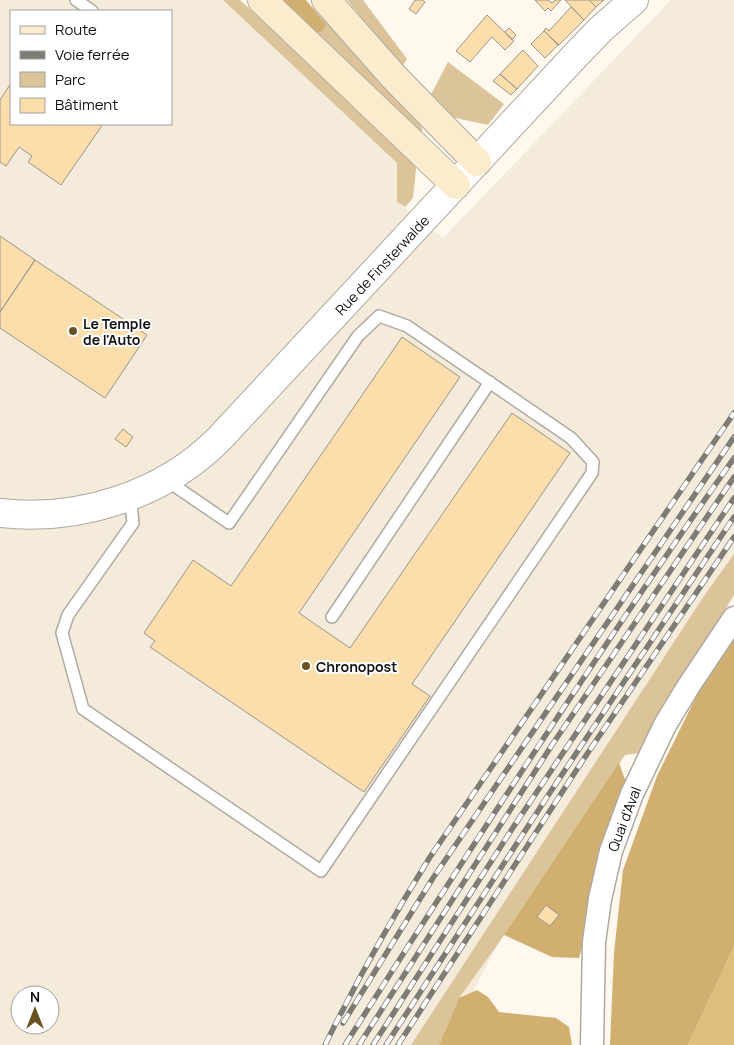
<svg xmlns="http://www.w3.org/2000/svg" width="734" height="1045" viewBox="0 0 734 1045" font-family="Manrope,sans-serif">
  <rect width="100%" height="100%" fill="#fef8ef"/>
  <path fill="#f4ebdb" fill-rule="evenodd" d="M0 0H223L397 163V202L443 238 671 0H734V596L599 793 498 944 445 1045H0ZM11 11H171V124H11ZM20 995H50V1025H20Z"/>
  <path fill="#dbc499" d="M223 0H240L409 157 416 168 415 180 413 198 405 207 397 202V163Z
    M282 0 326 24 316 11 421 125 423 135Z
    M347 0H363L407 59 402 67Z
    M448 62 504 104 488 125 451 117 428 100Z
    M734 554V595L680 682 640 753 625 755 498 944 459 998 439 1045H411L704 596Z"/>
  <path fill="#d1af70" d="M282 0H306L326 24 322 32H316Z
    M734 639V947L688 1045H610L614 953 623 870 657 776 699 691Z
    M619 763 628 787 579 958 552 957 504 935Z
    M477 990 488 997 499 1012 556 1018 569 1027 572 1045H439L459 998Z"/>
  <path fill="#dfbd7d" d="M734 947V1045H688Z"/>
  <path fill="#fbdeac" stroke="#99958c" d="M415 0H422L425 2 416 14 409 9Z
    M535 0H548L552 3 555 0H561L551 11 548 8 545 11Z
    M565 0H589L596 7 584 20Z
    M589 0H604L596 7Z
    M571 7 584 20 559 45 544 31 546 28 549 31Z
    M487 15 514 41 505 50 492 37 470 62 456 51Z
    M509 28 516 35 512 40 505 32Z
    M544 31 558 45 545 58 531 44Z
    M523 50 538 66 517 89 500 74Z
    M500 74 517 89 511 95 493 81Z
    M11 83V124H103L61 185 28 162 32 156 19 147 6 166 0 162V100Z
    M0 236 35 260 0 312Z
    M35 260 147 335 105 398 0 328V312Z
    M402 337 460 377 299 613 350 648 512 413 570 453 412 684 430 696 364 792 150 647 155 641 144 633 193 560 231 586Z
    M123 429 133 437 126 447 115 439Z
    M546 905 559 915 550 926 537 917Z"/>
  <g fill="none" stroke-linecap="round" stroke-linejoin="round">
    <g stroke="#afaaa1" stroke-width="14">
      <path id="service" d="M76 0 92 11
        M130 495 133 523 68 615 62 633 83 709 321 871 592 473 593 462 571 438 407 326 379 316 358 336 229 523 166 480
        M332 617 490 382"/>
    </g>
    <g stroke="#afaaa1" stroke-width="25">
      <path id="minor" d="M592 1045 594 942 600 899 611 851 632 794 665 725 688 687 734 618"/>
    </g>
    <g stroke="#afaaa1" stroke-width="30">
      <path id="tertiary" d="M0 513C79 522 164 495 220 438L574 57 601 29 634 0"/>
    </g>
    <g stroke="#afaaa1" stroke-width="30">
      <path id="secondary" d="M262 0 456 185
        M326 0 394 77 477 162"/>
    </g>
    <use href="#service" stroke="#fff" stroke-width="11"/>
    <use href="#minor" stroke="#fff" stroke-width="22"/>
    <use href="#tertiary" stroke="#fff" stroke-width="28"/>
    <use href="#secondary" stroke="#fbeccd" stroke-width="28"/>
    <g stroke="#7f7b75" stroke-width="5.5">
      <path id="rail" d="M343 1023 433 878 734 437
        M325 1045C357 980 392 918 430 857L734 413
        M345 1045C471 847 599 650 734 458
        M359 1045 552 745 734 477
        M373 1045 514 826 734 498
        M386 1045 549 794 734 517
        M398 1045 583 760 734 537"/>
    </g>
    <use href="#rail" stroke="#fff" stroke-width="4" stroke-dasharray="11" stroke-linecap="butt"/>
  </g>
  <g fill="#6a5222" stroke="#fff" stroke-width="2">
    <circle cx="73" cy="331" r="5"/>
    <circle cx="306" cy="666" r="5"/>
  </g>
  <g text-anchor="middle" dominant-baseline="central" stroke-width="4" stroke-linejoin="round" paint-order="stroke">
    <g font-size="14" fill="#151310" stroke="#fff">
      <text transform="translate(382 265) rotate(-47)">Rue de Finsterwalde</text>
      <text transform="translate(624 819) rotate(-69)">Quai d'Aval</text>
    </g>
    <g font-size="14" font-weight="bold" fill="#151310" stroke="#fff" text-anchor="start">
      <text x="83" y="323">Le Temple<tspan x="83" dy="16">de l'Auto</tspan></text>
      <text x="316" y="666">Chronopost</text>
    </g>
  </g>
  <rect x="10" y="10" width="162" height="115" fill="#ffffff" stroke="#a1a19f"/>
  <rect x="20" y="26" width="25" height="8" fill="#fbeccd" stroke="#a1a19f"/>
  <text x="55" y="35" font-size="15" fill="#151310">Route</text>
  <rect x="20" y="51" width="25" height="8" fill="#7f7b75" stroke="#a1a19f"/>
  <text x="55" y="60" font-size="15" fill="#151310">Voie ferrée</text>
  <rect x="20" y="72" width="25" height="15" fill="#dbc499" stroke="#a1a19f"/>
  <text x="55" y="85" font-size="15" fill="#151310">Parc</text>
  <rect x="20" y="98" width="25" height="15" fill="#fbdeac" stroke="#a1a19f"/>
  <text x="55" y="110" font-size="15" fill="#151310">Bâtiment</text>
  <g transform="translate(35 1010)"><circle r="24" fill="#ffffff" stroke="#a1a19f"/>
  <path d="M0-4L9 19L0 12L-9 19Z" fill="#6a5222"/>
  <text y="-8" font-size="14" font-weight="bold" text-anchor="middle" fill="#151310">N</text>
  </g>
</svg>
